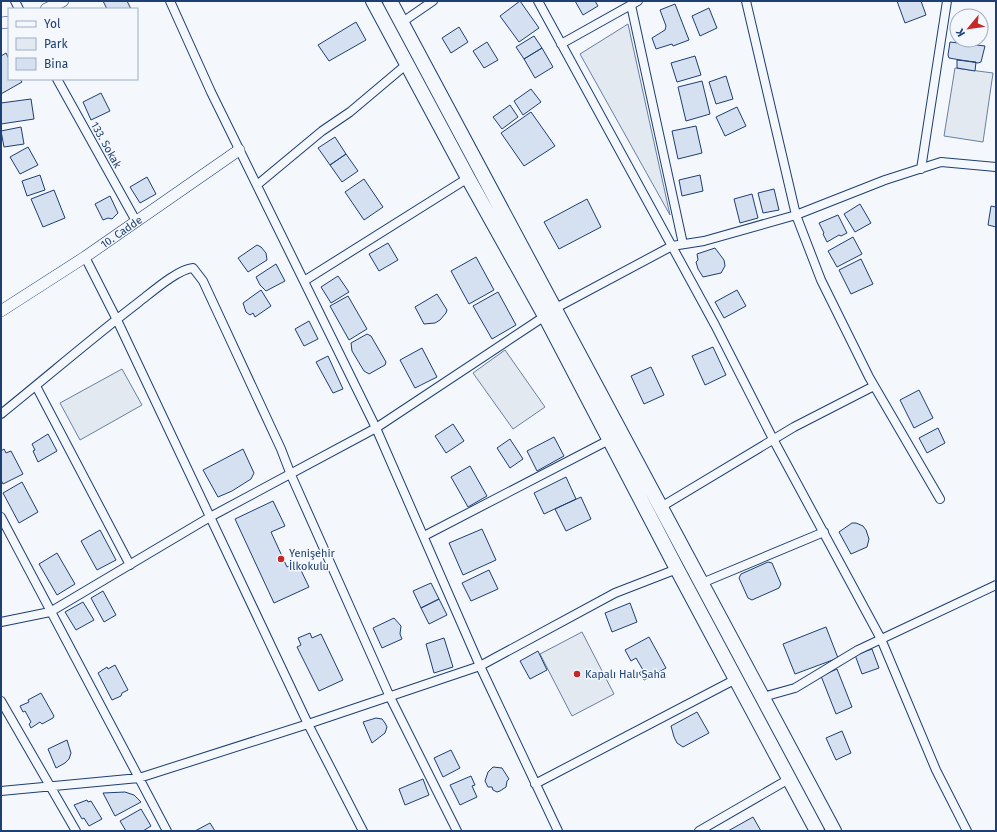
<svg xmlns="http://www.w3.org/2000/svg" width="997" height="832" viewBox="0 0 997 832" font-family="'Fira Sans',sans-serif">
  <rect width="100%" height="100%" fill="#f4f7fb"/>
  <path fill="#e3e9f0" stroke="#687fa3" d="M628 24 670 215 580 54Z
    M955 68 993 73 983 142 944 136Z
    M505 350 545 407 513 429 473 373Z
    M122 369 142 405 80 440 60 403Z
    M582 632 614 694 572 716 540 654Z"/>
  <path fill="#d5e0f0" stroke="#1d3f73" d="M103 1H127L131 9H107Z
    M520 1 539 28 519 42 500 16Z
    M575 1H595L598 6 583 15Z
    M897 1H921L926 15 905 23Z
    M675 4 689 40 673 46 672 44 656 49 652 38 665 30 666 26 660 10Z
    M709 8 717 28 700 36 692 16Z
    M356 22 366 40 329 61 318 45Z
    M459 27 468 42 451 53 442 38Z
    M534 36 542 48 524 59 516 47Z
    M487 42 498 60 484 68 473 51Z
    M950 42 985 46 981 62 978 63 949 58 948 55Z
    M542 48 553 67 535 78 524 59Z
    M6 53 9 59V79H20L22 82 1 94V56Z
    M695 56 701 75 677 82 671 63Z
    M957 60 976 62 975 71 957 68Z
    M726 76 733 99 716 104 709 82Z
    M702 81 710 114 686 121 678 87Z
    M531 89 541 102 523 115 514 101Z
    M101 93 110 111 91 120 83 102Z
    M31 99 34 119 1 124V103Z
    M510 105 518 117 502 129 493 117Z
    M737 107 746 126 725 136 716 117Z
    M531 112 555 146 524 166 501 133Z
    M696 126 702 153 678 159 672 131Z
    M21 127 24 144 4 147 1 131Z
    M335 137 346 154 330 165 318 148Z
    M28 147 38 165 20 174 10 157Z
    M346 154 358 171 342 182 330 165Z
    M40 175 45 190 27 196 22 181Z
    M700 175 703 191 682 196 679 180Z
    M147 177 156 194 140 203 130 187Z
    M364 179 383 207 364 220 345 192Z
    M774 189 779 210 763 213 758 193Z
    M54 190 65 218 43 227 31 199Z
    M752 194 758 218 740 223 734 199Z
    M110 196 118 213 112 219 108 218 103 220 95 204Z
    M587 199 601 227 559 249 544 222Z
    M860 204 871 223 855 232 844 214Z
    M991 206 996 207V227L988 225Z
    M838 215 847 233 841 236 839 235 827 242 823 234 824 233 819 223Z
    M853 237 862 254 837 267 828 251Z
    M388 243 398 260 379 271 369 254Z
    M257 245 261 247 266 253 267 260 248 272 238 258Z
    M715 248 724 260 725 266 721 273 703 277 698 269 696 262 698 260 697 254Z
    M476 257 494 290 469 304 451 271Z
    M861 259 873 284 851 294 839 270Z
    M276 264 285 281 266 291 260 285 256 277Z
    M338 276 349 292 331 303 321 287Z
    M261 290 271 306 255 317 253 313 250 315 246 312 243 303Z
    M737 290 746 306 724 318 715 302Z
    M498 292 516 325 492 339 473 306Z
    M437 294 447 310 446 313 440 320 435 323 424 324 415 307Z
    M348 296 367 329 349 340 330 306Z
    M309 321 318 339 304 346 295 329Z
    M367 334 371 336 386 362 385 365 369 374 364 371 352 351 351 343Z
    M713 347 726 375 705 385 692 356Z
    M422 348 437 377 415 388 400 360Z
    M328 356 343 389 333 393 316 362Z
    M651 367 664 395 644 404 631 376Z
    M919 390 933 418 914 428 900 400Z
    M453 424 464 441 446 453 435 436Z
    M938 428 945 443 927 453 919 438Z
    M48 434 57 451 38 462 33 451 35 450 32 444Z
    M554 437 564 456 537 471 527 451Z
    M510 439 523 459 510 468 497 448Z
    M4 449 6 453 11 451 23 474 3 484 1 480V451Z
    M243 449 254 473 251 479 232 491 218 497 203 470Z
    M470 466 487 496 468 507 451 477Z
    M566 477 576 499 544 514 534 493Z
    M22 482 38 512 19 523 3 493Z
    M581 497 591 519 566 531 555 509Z
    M273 501 285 526 271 532 287 567 297 562 309 587 274 603 235 519Z
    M852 523H856L863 526 866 530 869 539 867 547 851 554 839 532Z
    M482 529 496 560 463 575 449 543Z
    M100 530 116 560 97 570 81 541Z
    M57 553 75 584 57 595 39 564Z
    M768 562 772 563 781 584 779 588 752 600 748 598 739 578 741 574Z
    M489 570 498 589 471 601 462 583Z
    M431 583 439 599 421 608 413 591Z
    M103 591 116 615 104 622 91 598Z
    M439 599 447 615 429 624 421 608Z
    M83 602 94 620 76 630 65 612Z
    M630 603 637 622 612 632 605 613Z
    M394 618 401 626 400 634 402 639 382 648 373 628Z
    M826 627 838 658 795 674 783 644Z
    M310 633 312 638 321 634 343 680 319 691 297 647 301 645 298 638Z
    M649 637 666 668 644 680 639 673 643 670 636 658 631 661 625 650Z
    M444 638 453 667 434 673 426 644Z
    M872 649 879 668 862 674 855 655Z
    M538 651 547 670 530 679 520 661Z
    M115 665 128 690 122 693 121 696 112 700 98 673 107 667 108 669Z
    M837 669 852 707 836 714 821 676Z
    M41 693 54 716 53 718 42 724 40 722 31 728 29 724 31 722 25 711 23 712 20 706 29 702 28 700Z
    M697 712 709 733 683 747 677 743 674 737 671 726Z
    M376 718 382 719 385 723 387 727 385 733 372 743 363 722Z
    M842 731 851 753 836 760 826 738Z
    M67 740 71 753 69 759 65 763 56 768 48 749Z
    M451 750 460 768 443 777 434 758Z
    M493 767 502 768 509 779 507 781 506 787 500 791 497 792 493 790 492 787H488L485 781 488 772Z
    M471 776 475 785 472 786 477 797 460 805 450 785Z
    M423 779 429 795 405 805 399 789Z
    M125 792 134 795 141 802 115 816 103 793Z
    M87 800 88 802 91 801 102 819 89 826 84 818 82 819 74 805Z
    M141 809 151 826 143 831H126L120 821Z
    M753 817 761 831H728Z
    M210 823 215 831H195Z"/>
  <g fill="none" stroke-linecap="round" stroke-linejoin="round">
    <g stroke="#1d3f73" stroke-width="10">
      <path id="minor" d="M15 1 19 9
        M170 1 211 92 376 428 480 666 558 831
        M538 1 715 325 773 439 881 639 936 770 967 831
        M746 1 796 215 821 280 869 377 940 499
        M631 5 683 244
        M401 23 433 1
        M561 44 638 1
        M57 79 136 221
        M921 169 947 1
        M257 185 322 131 350 112 407 64
        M85 257 117 320 308 724 363 831
        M304 281 468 178
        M554 309 672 246 704 241 796 215 885 180 941 162 996 167
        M36 386 130 565
        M1 414C47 377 92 338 139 302 152 292 178 269 193 268L203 281 281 449 291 475 390 697 457 831
        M661 507 794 427 874 386
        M1 517 167 831
        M424 536 609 440
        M702 583 824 532
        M1 622 50 612 210 517 376 428 545 316
        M763 697 795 688 858 650 996 585
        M1 701 76 831
        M535 784 736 679
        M1 791 139 778 308 724 480 666 615 593 677 569
        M699 831 789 779"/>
    </g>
    <g stroke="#1d3f73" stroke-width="12">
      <g id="tertiary">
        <path d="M46 9 63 1"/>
        <path d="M1 23 9 22"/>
        <path id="s1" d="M1 311 85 257 239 150"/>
      </g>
    </g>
    <g stroke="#1d3f73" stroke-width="16">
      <path id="trunk" d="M373 1 468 178 545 316 677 569 817 831
        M390 1 834 831"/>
    </g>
    <use href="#minor" stroke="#f4f7fb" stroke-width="8"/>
    <use href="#tertiary" stroke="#f4f7fb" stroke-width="11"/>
    <use href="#trunk" stroke="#f4f7fb" stroke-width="14"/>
  </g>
  <g fill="#c62828" stroke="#f4f7fb" stroke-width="1.5">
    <circle cx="281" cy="559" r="4"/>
    <circle cx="577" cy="674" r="4"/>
  </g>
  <g text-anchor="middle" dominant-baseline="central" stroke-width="3" stroke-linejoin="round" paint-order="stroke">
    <g font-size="11" fill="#1d3f73" stroke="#f4f7fb">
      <text transform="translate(106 145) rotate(61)">133. Sokak</text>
      <text stroke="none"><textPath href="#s1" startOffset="144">10. Cadde</textPath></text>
    </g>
    <g font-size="11" fill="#1d3f73" stroke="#f4f7fb" text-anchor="start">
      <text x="289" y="553">Yenişehir<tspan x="289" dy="13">İlkokulu</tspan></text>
      <text x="585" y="674">Kapalı Halı Saha</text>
    </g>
  </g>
  <rect width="997" height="832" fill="none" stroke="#1d3f73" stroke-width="4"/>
  <rect x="8" y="8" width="130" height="72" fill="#f4f7fb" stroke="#9eadc5"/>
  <rect x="16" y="21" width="20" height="6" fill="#f4f7fb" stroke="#9eadc5"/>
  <text x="44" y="28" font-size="12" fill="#1d3f73">Yol</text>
  <rect x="16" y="38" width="20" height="12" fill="#e3e9f0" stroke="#9eadc5"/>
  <text x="44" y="48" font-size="12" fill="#1d3f73">Park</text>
  <rect x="16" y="58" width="20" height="12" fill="#d5e0f0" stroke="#9eadc5"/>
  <text x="44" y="68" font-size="12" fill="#1d3f73">Bina</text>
  <g transform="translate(969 28) rotate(241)"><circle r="19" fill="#f4f7fb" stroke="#9eadc5"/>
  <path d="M0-3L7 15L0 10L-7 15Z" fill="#c62828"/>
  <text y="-6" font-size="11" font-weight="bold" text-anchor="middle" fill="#1d3f73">K</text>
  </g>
</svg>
